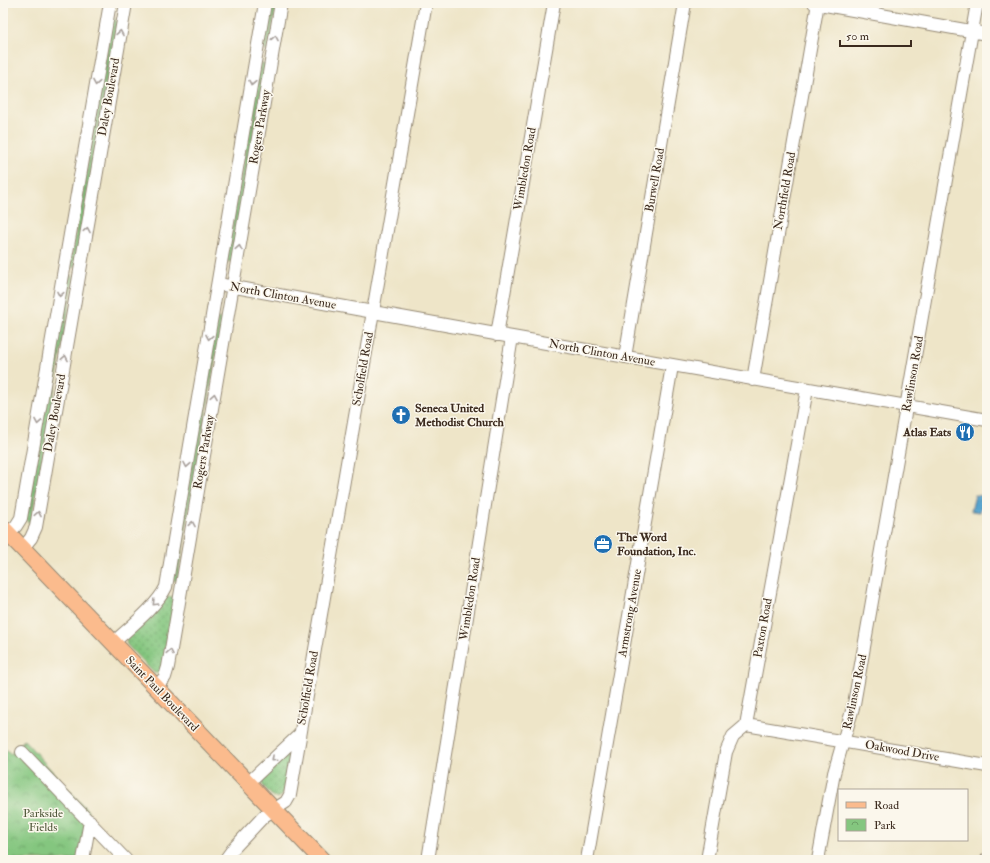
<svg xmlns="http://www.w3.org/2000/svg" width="990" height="863" viewBox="0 0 990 863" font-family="'IM FELL Double Pica',serif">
  <defs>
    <pattern id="grass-dots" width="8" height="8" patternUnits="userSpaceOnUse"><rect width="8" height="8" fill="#84c67f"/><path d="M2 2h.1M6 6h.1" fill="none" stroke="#6da167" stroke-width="1.8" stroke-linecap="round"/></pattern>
    <pattern id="park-crowns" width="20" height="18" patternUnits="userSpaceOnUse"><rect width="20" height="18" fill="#84c67f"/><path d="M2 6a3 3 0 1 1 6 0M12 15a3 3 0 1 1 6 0" fill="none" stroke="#6da167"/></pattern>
    <pattern id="water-ripples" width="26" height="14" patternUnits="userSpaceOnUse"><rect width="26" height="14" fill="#55a3ce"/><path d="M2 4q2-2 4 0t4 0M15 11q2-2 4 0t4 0" fill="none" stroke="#4885a7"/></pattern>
  </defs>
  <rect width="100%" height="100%" fill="#fbf7ec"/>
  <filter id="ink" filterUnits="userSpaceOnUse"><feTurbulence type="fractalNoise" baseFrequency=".025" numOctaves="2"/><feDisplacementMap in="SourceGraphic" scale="8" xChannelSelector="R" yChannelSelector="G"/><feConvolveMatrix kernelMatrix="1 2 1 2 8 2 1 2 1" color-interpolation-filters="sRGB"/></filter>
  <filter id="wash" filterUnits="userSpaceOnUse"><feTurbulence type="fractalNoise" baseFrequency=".012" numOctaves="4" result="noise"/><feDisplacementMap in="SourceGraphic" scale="16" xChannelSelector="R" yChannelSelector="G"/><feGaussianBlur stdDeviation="0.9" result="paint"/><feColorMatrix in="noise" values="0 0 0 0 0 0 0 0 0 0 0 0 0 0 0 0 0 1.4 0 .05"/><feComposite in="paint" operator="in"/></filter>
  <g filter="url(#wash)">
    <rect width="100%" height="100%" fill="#eee5c8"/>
    <path fill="url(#grass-dots)" stroke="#60784e" d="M270 3H277L268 50 266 51 262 48Z
      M114 19 117 21 75 267 73 268 70 266 112 20Z
      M260 63 266 64 232 262 226 261Z
      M68 276H72L74 278 31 521 29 522 26 520Z
      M219 318 222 320 177 580 176 581 172 579 217 319Z
      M167 597H174L175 600 163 670 158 673H154L127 645 126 638Z
      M287 754H288L290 756 284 791 283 795 278 798 273 797 263 786 262 782 264 777Z"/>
    <path fill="url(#park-crowns)" stroke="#60784e" d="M24 740 88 811 78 860H3V747L11 754Z"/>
    <path fill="url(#water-ripples)" stroke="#486676" d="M975 495 984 496 980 512 971 511Z"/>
  </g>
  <g filter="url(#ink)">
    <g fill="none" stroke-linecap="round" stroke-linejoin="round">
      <g stroke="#948873" stroke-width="14">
        <path id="minor" d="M814 3 987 34
          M218 284 512 337 987 420
          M497 335 554 3
          M625 357 685 3
          M753 380 818 3
          M8 534 16 526 21 518 110 3
          M22 549 31 538 36 527 126 3
          M113 643C129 628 157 606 166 587L265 3
          M156 687 165 677 168 667 281 3
          M746 725 987 766
          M22 752 126 860
          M248 783 300 734
          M83 860 90 821
          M225 860 233 849 264 816 286 802 290 795 426 3
          M428 860 512 337
          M587 860 672 366
          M707 860 726 752 733 736 746 725 807 389
          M818 860 834 773 854 704 977 3
          M987 860V859"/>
      </g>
      <g stroke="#948873" stroke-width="18">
        <path id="major" d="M3 528 322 860"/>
      </g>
      <use href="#minor" stroke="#fff" stroke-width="12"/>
      <use href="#major" stroke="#fbbb8d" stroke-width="16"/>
    </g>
    <defs><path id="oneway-chevron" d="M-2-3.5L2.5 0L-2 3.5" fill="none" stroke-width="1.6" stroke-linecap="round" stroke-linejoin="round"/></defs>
    <g stroke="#a79f9a">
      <use href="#oneway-chevron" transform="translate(120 33) rotate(-80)"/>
      <use href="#oneway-chevron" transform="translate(275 38) rotate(-80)"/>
      <use href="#oneway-chevron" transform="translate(96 83) rotate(100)"/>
      <use href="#oneway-chevron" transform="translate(252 83) rotate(100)"/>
      <use href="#oneway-chevron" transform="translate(87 230) rotate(-80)"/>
      <use href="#oneway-chevron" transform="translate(239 248) rotate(-80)"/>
      <use href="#oneway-chevron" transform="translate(60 294) rotate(100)"/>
      <use href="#oneway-chevron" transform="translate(209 337) rotate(100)"/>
      <use href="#oneway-chevron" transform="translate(65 358) rotate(-80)"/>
      <use href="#oneway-chevron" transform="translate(214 396) rotate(-80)"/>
      <use href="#oneway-chevron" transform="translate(38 422) rotate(100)"/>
      <use href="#oneway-chevron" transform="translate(187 465) rotate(100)"/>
      <use href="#oneway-chevron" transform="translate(38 514) rotate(-80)"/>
      <use href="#oneway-chevron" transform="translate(192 524) rotate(-80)"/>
      <use href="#oneway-chevron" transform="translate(155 603) rotate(134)"/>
      <use href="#oneway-chevron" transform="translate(170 652) rotate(-80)"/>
      <use href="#oneway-chevron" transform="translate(274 759) rotate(137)"/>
    </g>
  </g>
  <defs>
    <g id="church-disc" transform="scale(1)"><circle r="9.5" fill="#1f6fb2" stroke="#fbf7ec"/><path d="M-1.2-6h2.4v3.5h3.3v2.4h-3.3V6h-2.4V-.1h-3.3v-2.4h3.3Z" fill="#fff"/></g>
    <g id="restaurant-disc" transform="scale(1)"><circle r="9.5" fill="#1f6fb2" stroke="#fbf7ec"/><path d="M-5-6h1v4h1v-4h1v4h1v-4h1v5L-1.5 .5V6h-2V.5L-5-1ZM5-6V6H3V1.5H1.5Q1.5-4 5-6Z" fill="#fff"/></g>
    <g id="office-disc" transform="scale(1)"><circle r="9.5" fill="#1f6fb2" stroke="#fbf7ec"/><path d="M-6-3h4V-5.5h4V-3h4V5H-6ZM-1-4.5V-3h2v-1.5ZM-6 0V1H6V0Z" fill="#fff"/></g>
  </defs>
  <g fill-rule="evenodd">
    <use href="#church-disc" x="401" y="415"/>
    <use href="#restaurant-disc" x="965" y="432"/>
    <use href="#office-disc" x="603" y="544"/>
  </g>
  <g text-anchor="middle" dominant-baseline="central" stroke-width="3" stroke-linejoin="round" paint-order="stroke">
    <g font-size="12" fill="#3b2a1e" stroke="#fbf7ec">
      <text transform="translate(109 97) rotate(-80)">Daley Boulevard</text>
      <text transform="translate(260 127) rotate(-80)">Rogers Parkway</text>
      <text transform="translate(525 169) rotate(-80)">Wimbledon Road</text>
      <text transform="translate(655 180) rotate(-80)">Burwell Road</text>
      <text transform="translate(785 191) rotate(-80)">Northfield Road</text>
      <text transform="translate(283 296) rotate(10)">North Clinton Avenue</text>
      <text transform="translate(602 353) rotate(10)">North Clinton Avenue</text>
      <text transform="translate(363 369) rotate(-80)">Scholfield Road</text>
      <text transform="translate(913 374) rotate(-80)">Rawlinson Road</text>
      <text transform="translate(55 413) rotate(-80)">Daley Boulevard</text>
      <text transform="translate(204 452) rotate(-80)">Rogers Parkway</text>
      <text transform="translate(470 599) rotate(-81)">Wimbledon Road</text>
      <text transform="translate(630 613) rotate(-80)">Armstrong Avenue</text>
      <text transform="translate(763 628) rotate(-80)">Paxton Road</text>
      <text transform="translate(308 688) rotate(-80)">Scholfield Road</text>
      <text transform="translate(855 692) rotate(-78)">Rawlinson Road</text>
      <text transform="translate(162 694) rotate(46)">Saint Paul Boulevard</text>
      <text transform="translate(902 751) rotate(10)">Oakwood Drive</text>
    </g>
    <g font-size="12" font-weight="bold" fill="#3b2a1e" stroke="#fbf7ec" text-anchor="start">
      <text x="415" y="408">Seneca United<tspan x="415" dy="14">Methodist Church</tspan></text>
      <text x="951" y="432" text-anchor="end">Atlas Eats</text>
      <text x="617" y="537">The Word<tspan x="617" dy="14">Foundation, Inc.</tspan></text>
    </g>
    <g font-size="12" fill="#51593b" stroke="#fbf7ec">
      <text x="43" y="813">Parkside<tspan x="43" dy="14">Fields</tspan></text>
    </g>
  </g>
  <rect width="990" height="863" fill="none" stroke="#fbf7ec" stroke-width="16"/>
  <rect x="838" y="789" width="130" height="52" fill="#fbf7ec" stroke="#aea59a"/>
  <rect x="846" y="802" width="20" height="6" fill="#fbbb8d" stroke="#aea59a"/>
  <text x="874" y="809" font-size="12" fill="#3b2a1e">Road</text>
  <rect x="846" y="819" width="20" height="12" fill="url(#park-crowns)" stroke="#aea59a"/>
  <text x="874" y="829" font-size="12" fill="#3b2a1e">Park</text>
  <path d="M840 40v6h71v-6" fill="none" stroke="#3b2a1e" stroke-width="2"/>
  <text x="846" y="40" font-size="12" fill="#3b2a1e" stroke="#fbf7ec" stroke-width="3" paint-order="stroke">50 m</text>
</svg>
